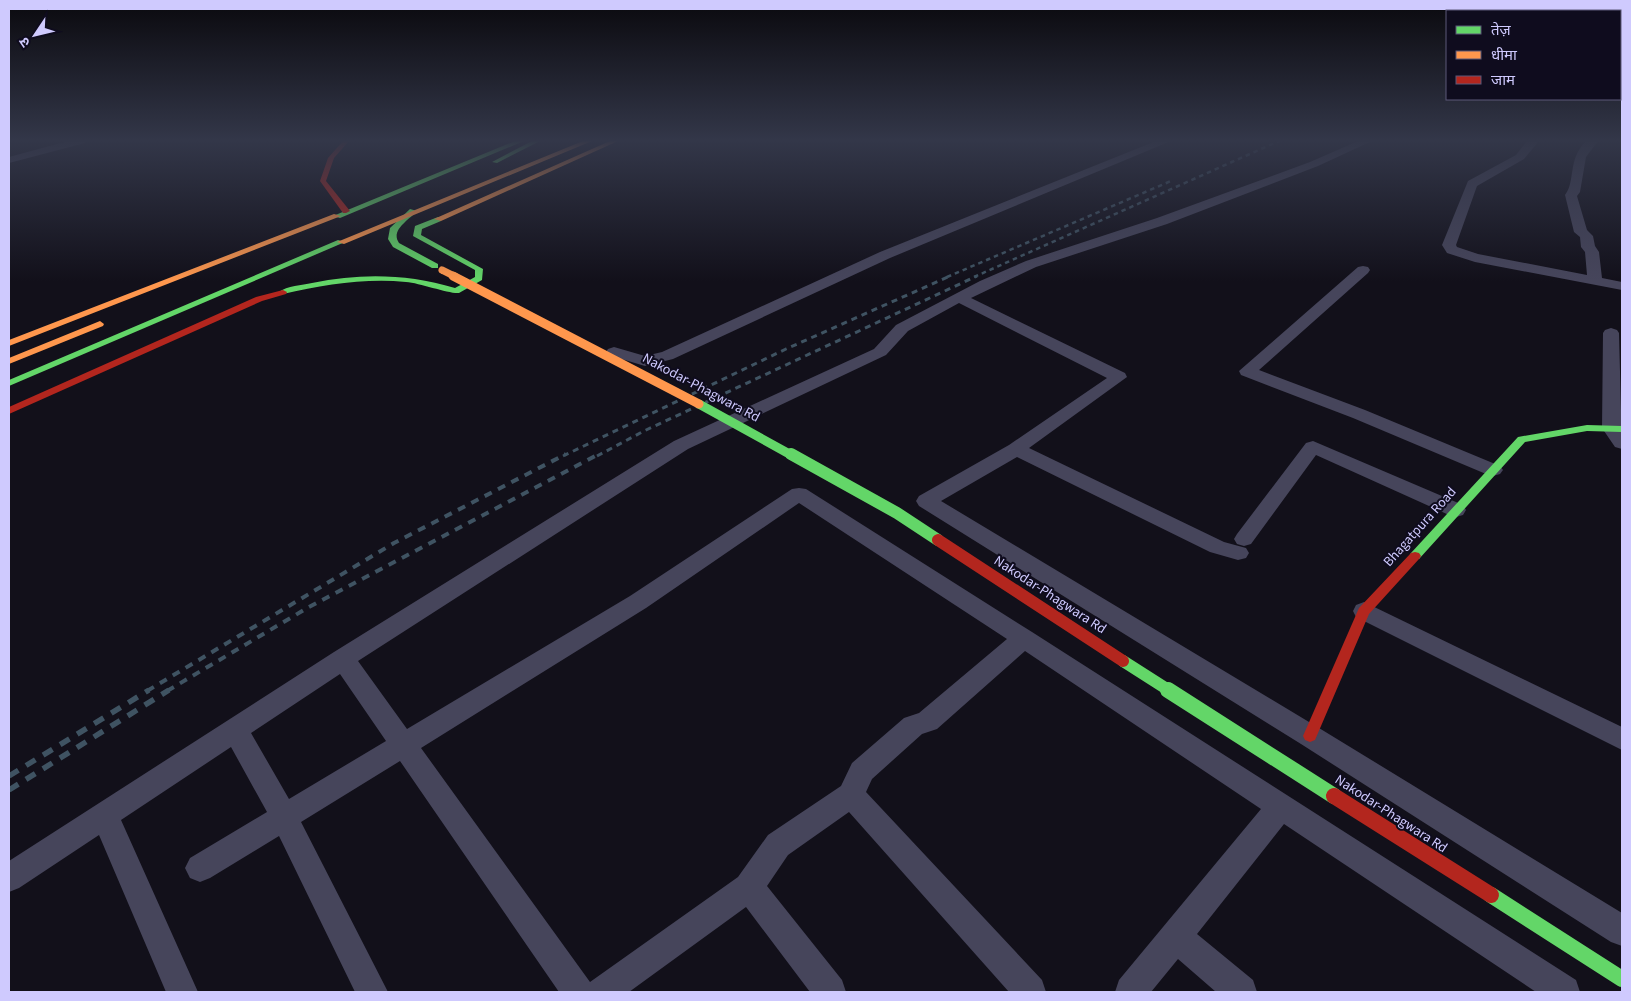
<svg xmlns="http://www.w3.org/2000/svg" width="1631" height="1001" viewBox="0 0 1631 1001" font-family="'Source Sans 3','Noto Sans Devanagari',sans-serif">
  <rect width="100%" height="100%" fill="#12101a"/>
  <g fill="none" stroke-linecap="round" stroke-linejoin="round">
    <path fill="#46455b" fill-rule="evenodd" d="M68 141H86L85 143 9 163V157Z
      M1156 141H1171L890 258 673 359 645 366 608 355 606 352 608 349 614 347 645 356 662 352 880 252Z
      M1358 141H1372L1318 166 1167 224 1036 267 971 298 1125 373 1127 377 1029 448 1224 542 1246 548 1249 553 1246 558 1238 560 1210 552 1017 457 941 501 1319 728 1622 913V946L1611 942 1301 744 919 506 916 501 919 496 1009 445 1107 378 959 303 908 331 886 355 688 449 358 661 407 729 630 596 792 489 799 488 806 489 1032 632 1576 980 1580 992H1536L1284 824 1197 934 1253 980 1257 992H1216L1178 959 1151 992H1115L1119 980 1261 809 1025 651 937 729 922 734 872 779 866 792 1042 980 1046 992H1009L849 812 788 855 767 886 842 980 846 992H810L746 907 629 992H559L400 761 301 822 388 992H355L279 836 210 878 200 882 190 878 185 868 190 858 267 812 231 747 121 820 198 992H166L99 835 19 888 9 892V861L334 652 674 441 874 349 896 325 980 281 1026 261 1157 218 1310 162ZM799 503 1007 639 919 713 904 718 852 763 841 786 768 835 738 877 590 982 421 748 646 608ZM340 674 386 741 289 799 251 733Z
      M1527 141H1539L1524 159 1477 186 1456 245 1457 247 1478 254 1587 275 1585 252 1581 247 1580 237 1574 232 1565 195C1576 181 1567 160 1586 141H1598L1586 157 1580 192 1577 196 1587 230 1593 236 1595 246 1599 252 1602 278 1622 282V290L1475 262 1447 253 1442 245 1468 181 1516 155Z
      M1363 266 1368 267 1370 270 1368 273 1259 370 1365 410 1500 466 1503 470 1500 474 1493 476 1486 474 1353 418 1241 375 1239 371 1358 267Z
      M1611 328 1617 330 1619 333 1622 449 1615 447 1602 428 1603 333 1605 330Z
      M1313 441 1463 505 1466 510 1463 515 1456 517 1449 515 1316 455 1251 544 1244 546 1237 544 1234 539 1237 534 1306 443Z
      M1364 602 1622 727V750L1356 617 1353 611 1356 605Z"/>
    <path fill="#63d668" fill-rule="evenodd" d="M515 141H524L340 218 333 216Z
      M532 141H540L497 163 492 162Z
      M410 209 417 211C409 220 390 230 399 243L438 264V268H432L393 247 388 239 390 228Z
      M438 217H441V221L422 229 421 235 483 269 482 280 459 293C449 294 420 283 406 282 364 278 324 285 283 294L279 292C287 286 302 285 312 283 362 273 407 274 455 288L475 277V270L413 236 415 226Z
      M338 240 345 242 9 386V380Z
      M1587 425 1622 426V432L1587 431 1525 442 1419 559H1411L1409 556 1411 553 1518 437Z"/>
    <path fill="#ff974d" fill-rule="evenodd" d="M583 141H592L344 244 337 242Z
      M610 141H618L441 221 434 219Z
      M334 214 341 216 9 346V340Z
      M100 321 104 324 103 326 9 364V358Z"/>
    <path fill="#b3261e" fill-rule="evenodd" d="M343 141H349L334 158 326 181 350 211 346 213H343L320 181 328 158Z
      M283 290 287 292 286 294 262 301 9 414V407L256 297Z
      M1415 552 1419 553 1421 556 1419 559 1369 614 1315 740 1310 742 1305 740 1303 736 1359 608 1411 553Z"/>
    <path stroke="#3f5362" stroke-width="2.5" stroke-dasharray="4.5 4" stroke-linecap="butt" d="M947 277 1171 181
      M974 277 1279 141"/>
    <path stroke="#3f5362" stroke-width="3" stroke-dasharray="6 5" stroke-linecap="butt" d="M563 456 786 349 950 276
      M597 456 644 431 977 276"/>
    <path stroke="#3f5362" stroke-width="4" stroke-dasharray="8 7" stroke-linecap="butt" d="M147 691 394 543 566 454
      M167 691 309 607 599 454"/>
    <path stroke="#3f5362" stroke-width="5.5" stroke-dasharray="11 9" stroke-linecap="butt" d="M9 776 149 690
      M9 790 169 690"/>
    <path stroke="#63d668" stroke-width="9" d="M699 404 793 456"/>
    <path stroke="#63d668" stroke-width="12" d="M791 454 897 513 938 540
      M1123 661 1170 691"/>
    <path stroke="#63d668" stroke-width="16" d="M1168 690 1334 796
      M1491 895 1622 979"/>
    <path stroke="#ff974d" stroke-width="7" d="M442 270 456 277"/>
    <path stroke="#ff974d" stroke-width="9" d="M453 276 699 404"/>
    <path stroke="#b3261e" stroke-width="12" d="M938 540 1123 661"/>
    <path stroke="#b3261e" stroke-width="16" d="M1334 796 1491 895"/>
  </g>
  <linearGradient id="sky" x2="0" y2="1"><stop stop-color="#0a090e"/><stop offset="0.5" stop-color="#333749"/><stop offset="1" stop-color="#333749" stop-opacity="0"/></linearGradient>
  <rect width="1631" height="281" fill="url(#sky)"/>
  <g text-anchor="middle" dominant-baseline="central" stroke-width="4" stroke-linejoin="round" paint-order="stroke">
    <g font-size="14" fill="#cfcafe" stroke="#0f0c1e">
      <text transform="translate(701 388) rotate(28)">Nakodar-Phagwara Rd</text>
      <text transform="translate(1420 527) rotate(-48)">Bhagatpura Road</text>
      <text transform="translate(1050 595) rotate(33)">Nakodar-Phagwara Rd</text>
      <text transform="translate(1391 814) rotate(33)">Nakodar-Phagwara Rd</text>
    </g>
  </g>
  <rect width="1631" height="1001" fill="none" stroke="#cfcafe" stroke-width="20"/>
  <rect x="1446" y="10" width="175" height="90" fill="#0f0c1e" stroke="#5c5878"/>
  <rect x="1456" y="26" width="25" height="8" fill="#63d668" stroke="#5c5878"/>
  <text x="1491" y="35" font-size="15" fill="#cfcafe">तेज़</text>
  <rect x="1456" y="51" width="25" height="8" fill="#ff974d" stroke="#5c5878"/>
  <text x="1491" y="60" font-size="15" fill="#cfcafe">धीमा</text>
  <rect x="1456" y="76" width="25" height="8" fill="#b3261e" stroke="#5c5878"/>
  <text x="1491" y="85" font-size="15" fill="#cfcafe">जाम</text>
  <g transform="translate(35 35) rotate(235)" stroke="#0f0c1e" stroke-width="4" paint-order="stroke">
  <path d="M0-4L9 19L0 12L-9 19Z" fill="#cfcafe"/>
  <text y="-8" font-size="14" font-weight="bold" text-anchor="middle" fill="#cfcafe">उ</text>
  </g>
</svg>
